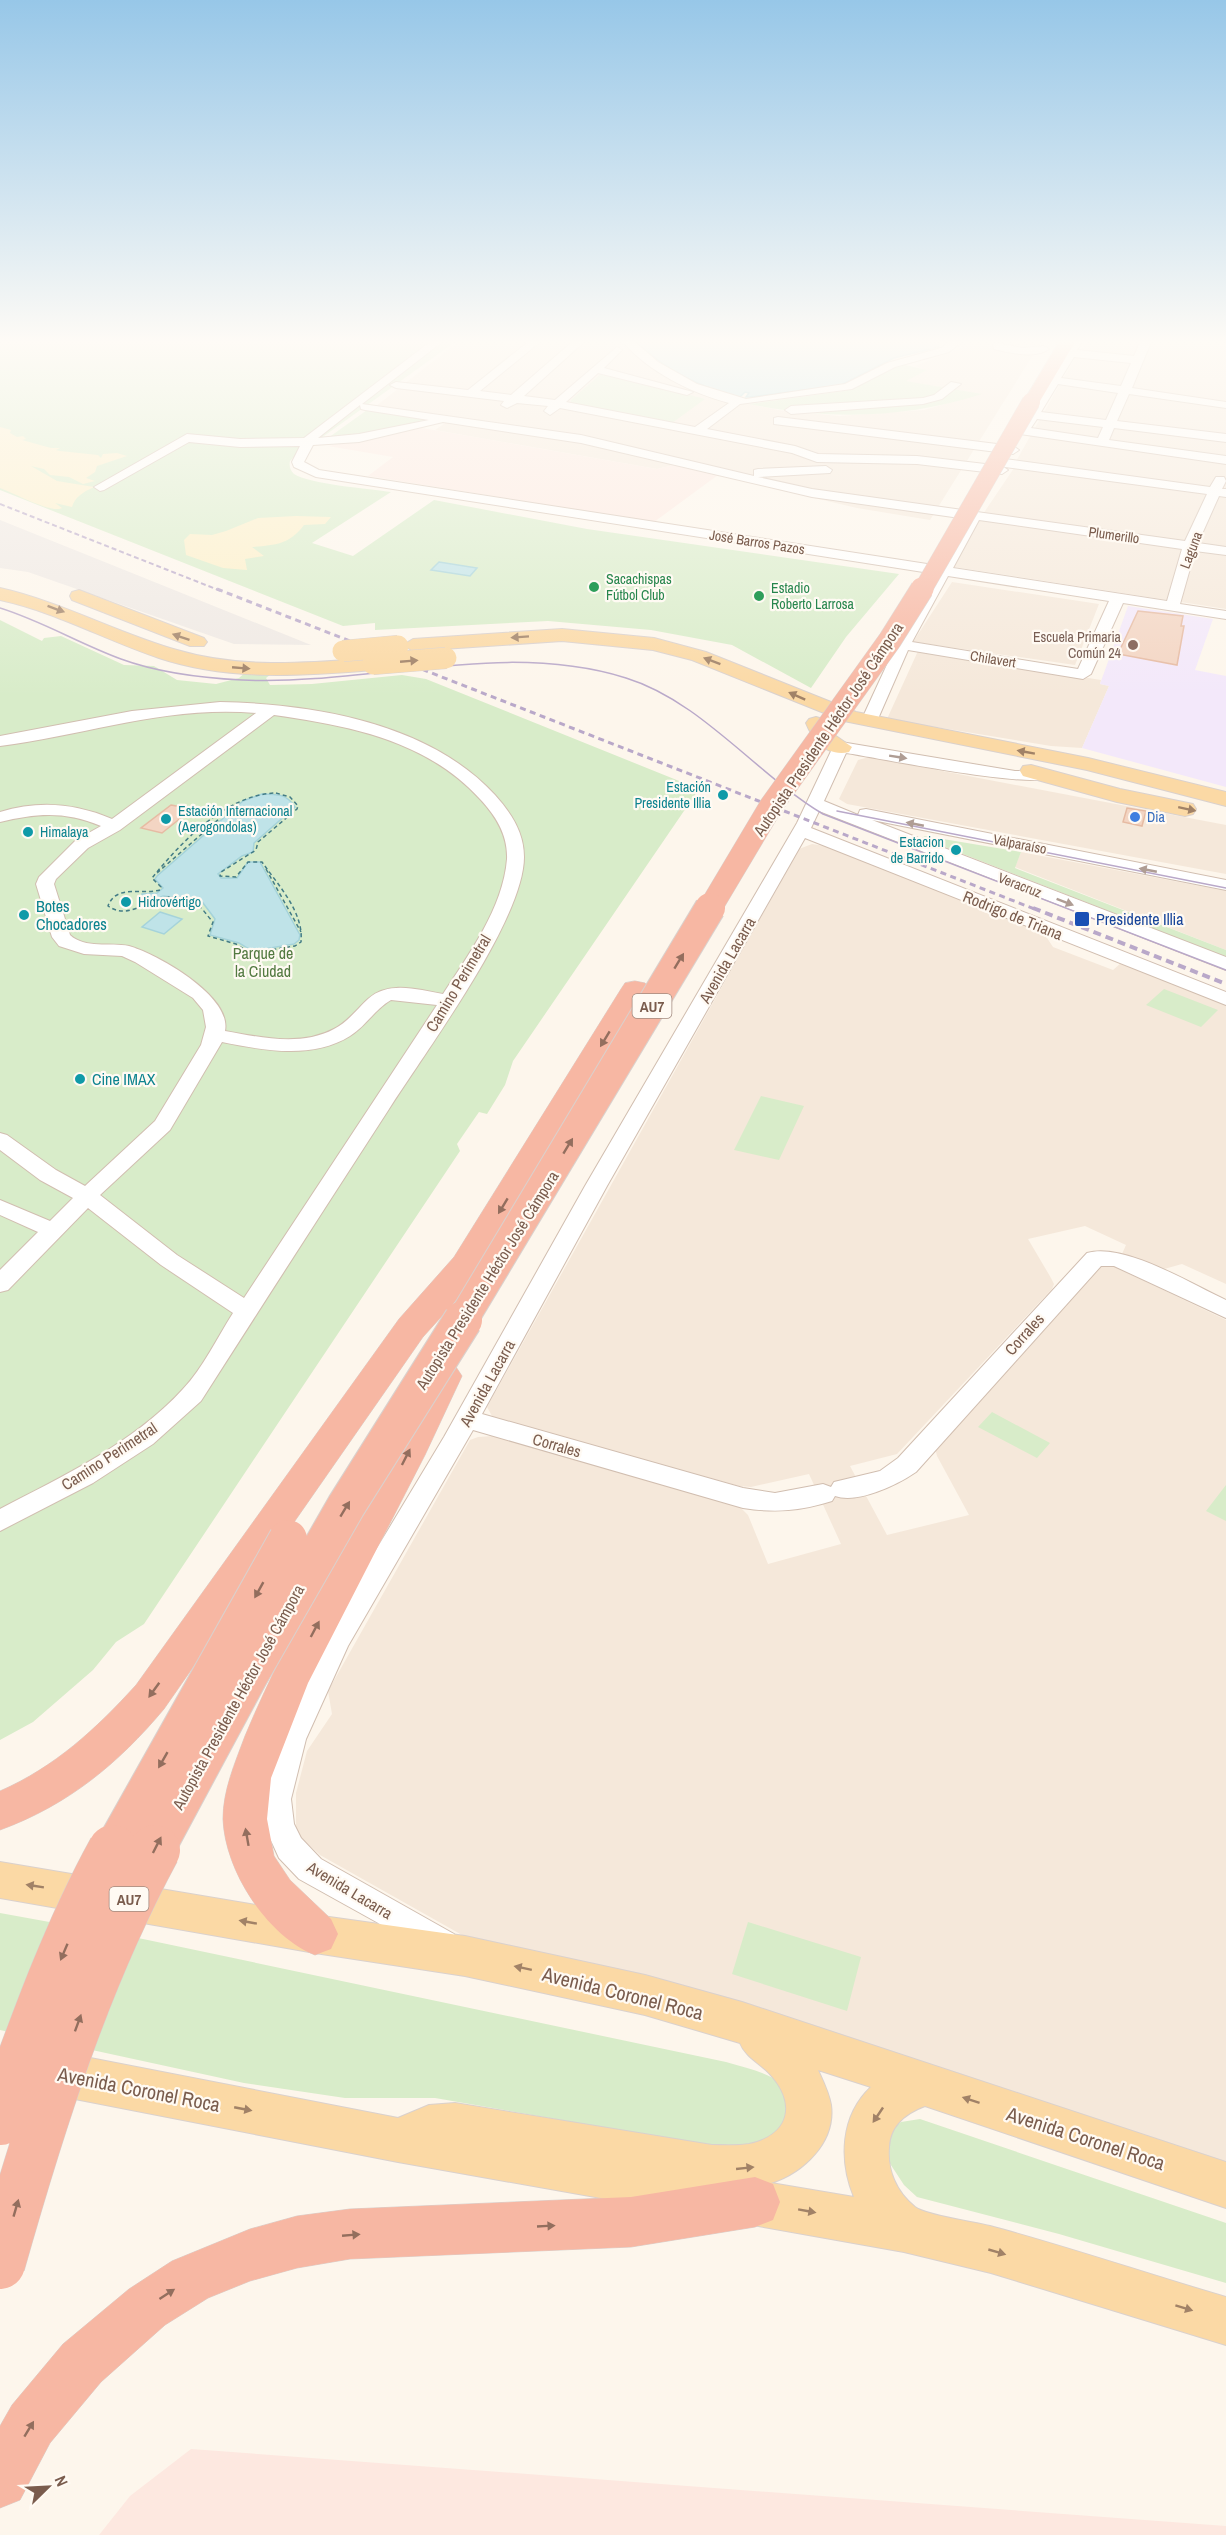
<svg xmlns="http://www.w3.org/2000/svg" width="1226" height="2535" viewBox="0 0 1226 2535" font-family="'Archivo Narrow',sans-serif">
  <rect width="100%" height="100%" fill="#fdf6ec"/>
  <path fill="#f5e8da" d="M458 342H624L659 372 727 399 778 410 839 416 924 410 980 394 905 381 926 370 915 366 961 348 963 342H1041L930 520 857 508 674 465 657 469 435 430 448 421 376 406Z
    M1085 342H1143L1122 389 1062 380Z
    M1150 342H1226V490L1015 463 1061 382 1127 392Z
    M1014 468 1226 497V609L948 566Z
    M952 582 1099 604 1075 665 913 642Z
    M918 651 1101 680 1100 684 1109 686 1082 748 1051 746 887 719Z
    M869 757 1226 825V874L847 804 839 799 858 760Z
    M812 844 825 846 1043 932 1053 947 1113 970 1121 963 1226 1004V1284L1182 1264 1157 1271 1122 1254 1126 1245 1085 1226 1028 1239 1051 1278 1054 1284 1052 1289 897 1454 850 1466 887 1535 969 1515 937 1456 935 1448 1100 1266 1109 1264 1226 1320V2176L462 1935 320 1855 296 1833V1793L307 1751 332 1714 328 1691 470 1440 478 1437 493 1436 738 1505 748 1515 768 1564 841 1544 809 1474 751 1487 739 1486 497 1419 492 1416 487 1407 799 849Z
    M1021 852 1226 891V950L1015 867Z"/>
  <path fill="#fde8e0" d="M422 428 657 469 674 465 718 475 654 522 368 476 393 457 328 446Z
    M191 2449 1226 2526V2535H99L130 2496Z"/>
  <path fill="#efe9e4" d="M0 520 132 573 311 645 234 644 28 572 0 568Z"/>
  <path fill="#f3e8fa" d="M1128 606 1213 619 1195 670 1226 676V787L1082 748 1109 686 1100 684Z"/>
  <path fill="#d8ecc9" d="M0 342H455L317 441 309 442 290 461C289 466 290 470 294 474 308 484 371 489 391 492L312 543 353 556 434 500 587 529 899 574 846 637 811 688 732 645 651 630 548 621 375 630V623L343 626 0 490Z
    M901 364 927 370 906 381 982 394C904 419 829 420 749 404L844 391 865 383Z
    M603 372 705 399 672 423 571 403V400Z
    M367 410 427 419 389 431 328 438Z
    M0 620 42 641 44 638 61 636 124 665 154 666 177 680 216 684 239 678 246 672 271 674 266 678 270 685 312 684 402 675 426 679 699 789 513 1061 505 1085 487 1114 479 1112 457 1144 460 1151 144 1624 116 1642 93 1670 33 1722 0 1740Z
    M925 836 1021 852 1015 868 1226 950V957L922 838Z
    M1164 989 1218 1010 1201 1027 1146 1005Z
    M761 1096 804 1106 779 1160 734 1150Z
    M992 1412 1050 1443 1037 1458 978 1427Z
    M1226 1485V1521L1206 1511Z
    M0 1913 143 1939 726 2062C758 2071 780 2075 800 2103L778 2158 435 2098H345L244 2083 0 2030Z
    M748 1922 861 1957 847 2011 732 1974Z
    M920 2119 1226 2223V2283L1059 2234 917 2197 904 2185 885 2156 890 2130 901 2122Z"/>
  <path fill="#fcefc7" d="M0 427 11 430 10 433 17 437 23 436 26 439 22 440 51 448H60L56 450 60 451 98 455 101 458 103 454 117 453 127 456 97 466 95 472 86 478 95 481 83 484 69 477 50 475 44 469 31 466 57 481 94 487C83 492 75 497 72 507L55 503 62 508C52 514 14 493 0 488Z
    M296 516 331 517 325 524 304 525C289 545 275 545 252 547L264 556 245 559 247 570 223 568 186 555 184 540 190 534 212 535 226 531 258 518Z"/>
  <path fill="#bfe3e8" stroke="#a5d3da" stroke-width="1.5" d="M636 342H940L938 347 894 358 841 385 751 397H746L749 393 745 392 740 397C701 388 666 370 636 342Z
    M439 562 477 568 470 576 431 570Z
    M262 794C277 794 287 794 295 807L254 843 253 852 242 856 218 874 221 878H237L248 862H260L300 935 299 940 294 944 252 951 239 943 210 935 215 919 203 903 191 899 163 896 144 904 142 894 157 893 163 888 155 879 157 876 243 801Z
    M160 912 182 919 164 934 142 927Z"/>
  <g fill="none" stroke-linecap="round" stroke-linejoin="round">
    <path stroke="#437c86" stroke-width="1.5" stroke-dasharray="4 3" stroke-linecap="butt" d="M276 793 290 797 298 806 297 809 258 842 256 850 221 872 220 876 236 877 248 862H262C278 885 304 912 301 942L295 946 250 953 236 944 208 936 213 922C207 916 201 905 193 902 154 883 136 925 108 906 116 884 142 895 160 890L161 887 152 878C181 842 227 794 276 793Z
      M266 869 301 932
      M157 873 235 805"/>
  </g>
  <path fill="#f3d5c3" stroke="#e6bba3" stroke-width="1.5" d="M1138 611 1183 616 1181 626H1184L1177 665 1118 654Z
    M171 805 192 809 162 833 141 828Z
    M1127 808 1146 811 1142 826 1123 822Z"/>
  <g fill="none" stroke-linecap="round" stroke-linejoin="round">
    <g stroke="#d1beb0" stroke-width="2">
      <path id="minor" d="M430 342H442L362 404 581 435 754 476V470L758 469 826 466 832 470 830 473 758 477 812 489 1185 541 1207 494 1005 467 999 463 1005 459 1210 487 1216 477H1224L1226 481 1222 489H1226V497L1219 496 1198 543 1226 547V555L1195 551 1180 604 1226 611V619L1123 603 1091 674 1083 679 908 650 877 721 869 726 861 721 896 645 936 574 316 477 294 467 292 462 300 446 240 447 189 442 104 490 100 491 94 487 187 434 240 439 304 438ZM360 405 361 409 365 410 429 420 359 434 318 438ZM443 422 581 443 812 497 967 519 940 566 319 470 304 462 313 445 359 442ZM979 520 1182 549 1167 601 953 568ZM948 576 1109 601 1078 669 912 642Z
        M528 342H540L480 391 511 395 572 342H584L524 396 555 400 617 347 622 350 604 368 693 392 687 395 598 373 566 402 695 427 729 403C691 393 649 372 623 342H635L658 362 697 384 746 399 845 384 887 363 941 348 949 342H962L949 352 895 367 852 389 740 404 707 429 795 446 818 454 917 456 1002 466 1008 470 1002 474 917 464 817 462 792 453 560 408 550 415 544 411 548 406 517 403 507 408 501 405 504 401 396 388 390 385 396 382 468 390Z
        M992 342 1023 348 1044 346 1049 349C1036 359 1010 353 994 349Z
        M1071 342H1082L1077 350 1134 356 1140 342H1151L1132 388 1226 402V408L1129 394 1117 421 1226 434V442L1114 428 1109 440 1226 456V464L1020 434 1018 431ZM1074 357 1131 363 1121 386 1061 378ZM1058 384 1118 393 1106 420 1041 412ZM1037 419 1103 427 1098 438 1031 428Z
        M951 382 961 384 942 399 923 404 791 414 785 410 791 406 923 398 934 395Z
        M778 417 1013 446 1019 450 1013 454 774 424V418Z
        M220 702C314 704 429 723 495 795 511 813 524 832 524 857 524 920 425 1052 389 1109 326 1206 263 1304 201 1401L153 1444 93 1483 0 1531V1509C63 1476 134 1443 183 1389 203 1368 217 1338 233 1313L161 1265 88 1208 8 1290 0 1292V1270L38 1232 0 1215V1200L50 1221 73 1198 40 1180 0 1150V1133L7 1135 56 1170 85 1186 155 1121 201 1045 206 1027 203 1010 193 998 135 962 122 956 84 954 59 946 52 937 36 884 39 877 76 840 101 826C65 811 37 813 0 822V812C39 800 75 803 112 819L256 713C168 705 86 735 0 746V736L132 711ZM274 715C350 726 426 740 480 799 496 816 508 835 507 859 503 908 469 954 443 994 419 990 389 980 368 999 357 1009 348 1022 334 1029 301 1047 259 1037 225 1031 232 996 157 954 129 946 110 942 85 949 70 935L54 884 56 879 88 848 120 830ZM391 1000 437 1005 244 1298 177 1255 100 1195 170 1130 222 1042C262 1050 312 1060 350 1036 366 1026 375 1009 391 1000Z
        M841 742 1015 771H1047L1055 776C1043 792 874 757 846 753L824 801 858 815 860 810 866 809 1226 880V890L872 820 1226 957V970L819 811 811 828 1226 992V1005L805 838 607 1186 482 1414 743 1488 775 1493 823 1484 831 1487 834 1482 880 1471 898 1458 1087 1253C1124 1242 1191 1284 1226 1300V1318L1114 1266H1101L916 1472C897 1485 858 1504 835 1496L832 1501C800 1511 776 1513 743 1508L473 1430 348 1646 306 1739 291 1799 294 1824 301 1838 321 1859 454 1934 459 1944 454 1954 443 1959 299 1879 279 1858 264 1825 261 1799 278 1739 326 1633 444 1437 585 1186 797 823 833 747Z"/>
    </g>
    <g stroke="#dad1cd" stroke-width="2">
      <path id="major" d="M0 588C62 602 117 633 177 650 241 669 308 663 373 658L380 660 383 664 380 668 373 670C302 676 228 681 159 658 105 640 56 612 0 600Z
        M79 590 204 638 207 642 204 646H190L72 600 70 596 72 592Z
        M562 629 654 638 706 652 856 712 1088 758 1226 792V806L1087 770 844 721 692 660 653 650 562 641 413 651 403 645 413 639Z
        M816 717 823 719 833 734 852 747 849 752C828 757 813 741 806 723L809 719Z
        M1031 765 1120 789 1193 804 1196 809 1193 814 1185 816 1117 802 1023 776 1020 771 1023 766Z
        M0 1862 315 1915 465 1936 645 1975 742 2002 1226 2162V2208L925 2106C906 2113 890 2125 889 2147 887 2170 896 2192 915 2207 925 2215 974 2222 990 2226 1069 2247 1147 2274 1226 2297V2345L991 2273 904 2252 398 2162 44 2093 29 2086 22 2071 29 2056 44 2049 398 2118 429 2105 455 2103 712 2145C724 2145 737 2146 749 2144 791 2135 797 2102 769 2073 759 2063 745 2056 740 2043L645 2015 465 1976 315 1953 0 1898ZM818 2070 871 2087C840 2116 839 2161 854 2197L771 2183C803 2173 836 2142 831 2105 829 2093 823 2081 818 2070Z"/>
    </g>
    <g stroke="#dad1cd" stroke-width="1">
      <path id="highway" d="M1059 342H1075L1037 406H1025L1023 402Z
        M635 981 645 983 649 989 483 1267 471 1284 423 1337 164 1709C118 1764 68 1805 0 1830V1791C55 1767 96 1729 136 1685L399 1319 454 1257 621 989 625 983Z
        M444 1363 456 1367 462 1376 425 1455 308 1683 271 1778 267 1819 274 1856 290 1880 331 1919 338 1934 331 1949 315 1955C267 1936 225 1871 223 1819 223 1790 235 1763 245 1736 270 1676 300 1619 331 1562 364 1500 396 1439 426 1376L432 1367Z
        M755 2177 773 2184 780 2202 773 2220 755 2227 631 2247 350 2259 297 2268 250 2281 208 2298 165 2325 101 2382 50 2443 20 2500 0 2508V2426L12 2405 63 2344 129 2289 172 2261 250 2229 297 2216 350 2209 631 2197Z"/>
    </g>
    <use href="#minor" fill="#fff" fill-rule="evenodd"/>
    <use href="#major" fill="#fbd9a5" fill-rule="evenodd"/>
    <use href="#highway" fill="#f7b7a3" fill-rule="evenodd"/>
    <path stroke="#b9a8c9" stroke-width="1.5" d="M0 608C42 621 80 644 121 659 159 673 202 678 242 680 369 686 501 639 626 678 701 701 756 774 823 814L1226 970
      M837 811 1226 888"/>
    <path stroke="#b9a8c9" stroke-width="2" stroke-dasharray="5 3" stroke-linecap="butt" d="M0 504 221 591"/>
    <path stroke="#b9a8c9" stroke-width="3" stroke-dasharray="6 4.5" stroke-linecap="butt" d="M217 589 1037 910"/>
    <path stroke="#b9a8c9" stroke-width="4" stroke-dasharray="8 5" stroke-linecap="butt" d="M1033 908 1226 984"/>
    <g stroke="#dad1cd" stroke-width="22" stroke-linecap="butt">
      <path id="major-bridge" d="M343 651 398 646
        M373 664 446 658"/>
    </g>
    <g stroke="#dad1cd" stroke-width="19" stroke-linecap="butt">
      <path id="highway-bridge-far4" d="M922 591 1031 402"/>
    </g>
    <g stroke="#dad1cd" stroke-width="24" stroke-linecap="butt">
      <path id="highway-bridge-far3" d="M709 910 771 806 890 640 922 589"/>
    </g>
    <g stroke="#dad1cd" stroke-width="32" stroke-linecap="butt">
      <path id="highway-bridge-far2" d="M462 1321 710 908"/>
    </g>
    <g stroke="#dad1cd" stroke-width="40" stroke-linecap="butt">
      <path id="highway-bridge-far1" d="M112 1852 288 1539
        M154 1852 249 1675 346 1506 463 1320"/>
    </g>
    <g stroke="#dad1cd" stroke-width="51" stroke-linecap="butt">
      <path id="highway-bridge" d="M0 2120C33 2029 66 1935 113 1850
        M0 2264C40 2123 85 1980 155 1850"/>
    </g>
    <use href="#major-bridge" stroke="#fbd9a5" stroke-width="21"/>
    <use href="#highway-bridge-far4" stroke="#f7b7a3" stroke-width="18"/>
    <use href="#highway-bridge-far3" stroke="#f7b7a3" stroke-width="23"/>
    <use href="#highway-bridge-far2" stroke="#f7b7a3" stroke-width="30"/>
    <use href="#highway-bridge-far1" stroke="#f7b7a3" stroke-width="38"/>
    <use href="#highway-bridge" stroke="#f7b7a3" stroke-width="50"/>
  </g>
  <defs><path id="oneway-solid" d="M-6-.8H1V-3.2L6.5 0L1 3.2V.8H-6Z" transform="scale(1.5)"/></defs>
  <g fill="#a18267">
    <use href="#oneway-solid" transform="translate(56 609) rotate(20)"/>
    <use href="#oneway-solid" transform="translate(181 637) rotate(-161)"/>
    <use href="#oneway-solid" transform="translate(520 637) rotate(176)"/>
    <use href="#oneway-solid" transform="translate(409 661) rotate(-5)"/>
    <use href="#oneway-solid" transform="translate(712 661) rotate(-159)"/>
    <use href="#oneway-solid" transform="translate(241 668) rotate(5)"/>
    <use href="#oneway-solid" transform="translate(797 696) rotate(-156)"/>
    <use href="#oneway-solid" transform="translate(1026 752) rotate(-170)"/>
    <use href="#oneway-solid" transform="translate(1187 809) rotate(12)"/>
    <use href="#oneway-solid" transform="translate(35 1886) rotate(-171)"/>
    <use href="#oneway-solid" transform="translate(248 1922) rotate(-170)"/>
    <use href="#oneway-solid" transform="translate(523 1968) rotate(-168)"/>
    <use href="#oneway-solid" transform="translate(971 2100) rotate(-162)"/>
    <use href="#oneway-solid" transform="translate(243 2109) rotate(11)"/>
    <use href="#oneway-solid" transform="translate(878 2115) rotate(124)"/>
    <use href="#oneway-solid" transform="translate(745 2168) rotate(-6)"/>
    <use href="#oneway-solid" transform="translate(807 2211) rotate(10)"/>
    <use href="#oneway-solid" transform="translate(997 2252) rotate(16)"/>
    <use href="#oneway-solid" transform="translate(1184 2308) rotate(17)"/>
  </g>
  <g fill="#af9d94">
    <use href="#oneway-solid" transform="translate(898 757) rotate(9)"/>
    <use href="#oneway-solid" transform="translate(915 824) rotate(-169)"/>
    <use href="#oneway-solid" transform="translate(1148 870) rotate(-169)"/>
    <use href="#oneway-solid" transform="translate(1065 902) rotate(21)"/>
  </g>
  <g fill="#936e5e">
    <use href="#oneway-solid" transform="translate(679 961) rotate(-59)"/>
    <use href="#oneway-solid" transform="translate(605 1039) rotate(121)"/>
    <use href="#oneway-solid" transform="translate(568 1146) rotate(-59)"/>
    <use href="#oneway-solid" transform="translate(503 1206) rotate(121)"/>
    <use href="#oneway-solid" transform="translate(406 1457) rotate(-63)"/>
    <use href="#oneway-solid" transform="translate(345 1509) rotate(-59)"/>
    <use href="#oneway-solid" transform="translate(259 1590) rotate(119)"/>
    <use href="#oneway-solid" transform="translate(315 1629) rotate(-62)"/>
    <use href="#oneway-solid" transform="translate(154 1690) rotate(126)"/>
    <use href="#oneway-solid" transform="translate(163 1760) rotate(120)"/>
    <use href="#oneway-solid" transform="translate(247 1837) rotate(-100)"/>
    <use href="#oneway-solid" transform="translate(157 1845) rotate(-63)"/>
    <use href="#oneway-solid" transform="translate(64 1952) rotate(113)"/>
    <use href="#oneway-solid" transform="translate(78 2023) rotate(-70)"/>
    <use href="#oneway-solid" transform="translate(16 2208) rotate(-74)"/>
    <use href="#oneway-solid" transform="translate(546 2226) rotate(-3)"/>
    <use href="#oneway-solid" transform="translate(351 2235) rotate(-5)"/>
    <use href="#oneway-solid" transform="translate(167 2294) rotate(-33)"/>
    <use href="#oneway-solid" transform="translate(29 2429) rotate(-59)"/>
  </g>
  <linearGradient id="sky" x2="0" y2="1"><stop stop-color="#97c7e8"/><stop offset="0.49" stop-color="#fefbf6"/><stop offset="1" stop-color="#fefbf6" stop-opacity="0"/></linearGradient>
  <rect width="1226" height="697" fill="url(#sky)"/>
  <g fill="#2e9e5b" stroke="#fffaf3" stroke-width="2">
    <circle cx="594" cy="587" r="6"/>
    <circle cx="759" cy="596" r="6"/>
  </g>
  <circle fill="#8d6e63" stroke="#fffaf3" stroke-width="2" cx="1133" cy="645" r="6"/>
  <g fill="#0f9aa8" stroke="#fffaf3" stroke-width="2">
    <circle cx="723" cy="795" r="6"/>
    <circle cx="166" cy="819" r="6"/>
    <circle cx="28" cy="832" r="6"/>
    <circle cx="956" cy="850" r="6"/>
    <circle cx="126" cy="902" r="6"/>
    <circle cx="24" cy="915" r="6"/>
    <circle cx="80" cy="1079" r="6"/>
  </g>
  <circle fill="#3f7fe0" stroke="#fffaf3" stroke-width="2" cx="1135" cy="817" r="6"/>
  <rect fill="#1a4fb4" stroke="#fffaf3" stroke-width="2" x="1074" y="911" width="16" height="16" rx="3"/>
  <g text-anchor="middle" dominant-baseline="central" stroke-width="4.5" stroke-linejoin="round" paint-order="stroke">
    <g font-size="14" fill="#7a5c4d" stroke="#fffaf3">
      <text transform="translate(1114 535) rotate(8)">Plumerillo</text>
      <text transform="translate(757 542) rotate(9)">José Barros Pazos</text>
      <text transform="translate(1191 550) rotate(-69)">Laguna</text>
      <text transform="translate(993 659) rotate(9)">Chilavert</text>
      <text transform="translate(1020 844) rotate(11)">Valparaíso</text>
      <text transform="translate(1020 885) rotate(21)">Veracruz</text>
    </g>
    <g font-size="14" fill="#27864d" stroke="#fffaf3" text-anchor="start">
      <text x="606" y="579">Sacachispas<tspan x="606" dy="16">Fútbol Club</tspan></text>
      <text x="771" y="588">Estadio<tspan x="771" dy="16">Roberto Larrosa</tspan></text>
    </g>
    <g font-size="14" fill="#785e54" stroke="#fffaf3" text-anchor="end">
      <text x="1121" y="637">Escuela Primaria<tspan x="1121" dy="16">Común 24</tspan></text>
    </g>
    <g font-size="14" fill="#0d838f" stroke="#fffaf3" text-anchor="start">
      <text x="711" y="787" text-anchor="end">Estación<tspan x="711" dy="16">Presidente Illia</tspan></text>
      <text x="178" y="811">Estación Internacional<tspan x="178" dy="16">(Aerogondolas)</tspan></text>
      <text x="40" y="832">Himalaya</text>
      <text x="944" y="842" text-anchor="end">Estacion<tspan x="944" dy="16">de Barrido</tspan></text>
      <text x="138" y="902">Hidrovértigo</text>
    </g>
    <g font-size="14" fill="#366cbe" stroke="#fffaf3" text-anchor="start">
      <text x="1147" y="817">Dia</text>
    </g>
    <g fill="#fffaf3" stroke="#a28b7f" stroke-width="1.5">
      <rect x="632.5" y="994" width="39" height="24" rx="4.5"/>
      <rect x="109.5" y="1887" width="39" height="24" rx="4.5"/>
    </g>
    <g font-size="15" font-weight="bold" fill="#7a5c4d">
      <text x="652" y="1006">AU7</text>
      <text x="129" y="1899">AU7</text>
    </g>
    <g font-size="16" fill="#7a5c4d" stroke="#fffaf3">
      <text transform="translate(828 729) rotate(-56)">Autopista Presidente Héctor José Cámpora</text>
      <text transform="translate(1013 915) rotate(22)">Rodrigo de Triana</text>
      <text transform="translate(727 960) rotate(-60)">Avenida Lacarra</text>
      <text transform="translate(458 983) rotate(-59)">Camino Perimetral</text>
      <text transform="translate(487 1280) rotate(-58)">Autopista Presidente Héctor José Cámpora</text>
      <text transform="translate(1024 1334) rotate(-48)">Corrales</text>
      <text transform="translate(487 1383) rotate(-61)">Avenida Lacarra</text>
      <text transform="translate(557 1445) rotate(16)">Corrales</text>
      <text transform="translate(109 1456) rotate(-33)">Camino Perimetral</text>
      <text transform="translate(238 1697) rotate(-61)">Autopista Presidente Héctor José Cámpora</text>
      <text transform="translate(350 1890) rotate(31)">Avenida Lacarra</text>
    </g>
    <g font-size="16" fill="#0d838f" stroke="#fffaf3" text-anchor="start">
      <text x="36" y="906">Botes<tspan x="36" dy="18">Chocadores</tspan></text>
      <text x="92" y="1079">Cine IMAX</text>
    </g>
    <g font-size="16" fill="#164399" stroke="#fffaf3" text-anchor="start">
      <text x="1096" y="919">Presidente Illia</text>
    </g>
    <g font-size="16" fill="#537a41" stroke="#fffaf3">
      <text x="263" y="953">Parque de<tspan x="263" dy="18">la Ciudad</tspan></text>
    </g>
    <g font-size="20" fill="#7a5c4d" stroke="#fffaf3">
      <text transform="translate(623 1993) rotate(14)">Avenida Coronel Roca</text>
      <text transform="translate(139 2089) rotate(11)">Avenida Coronel Roca</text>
      <text transform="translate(1086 2138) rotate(18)">Avenida Coronel Roca</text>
    </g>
  </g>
  <g transform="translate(48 2487) rotate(66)" stroke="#fffaf3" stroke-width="4.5" paint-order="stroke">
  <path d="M0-4.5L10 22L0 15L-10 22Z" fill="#7a5c4d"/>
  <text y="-9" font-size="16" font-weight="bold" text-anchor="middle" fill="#7a5c4d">N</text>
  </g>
</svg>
